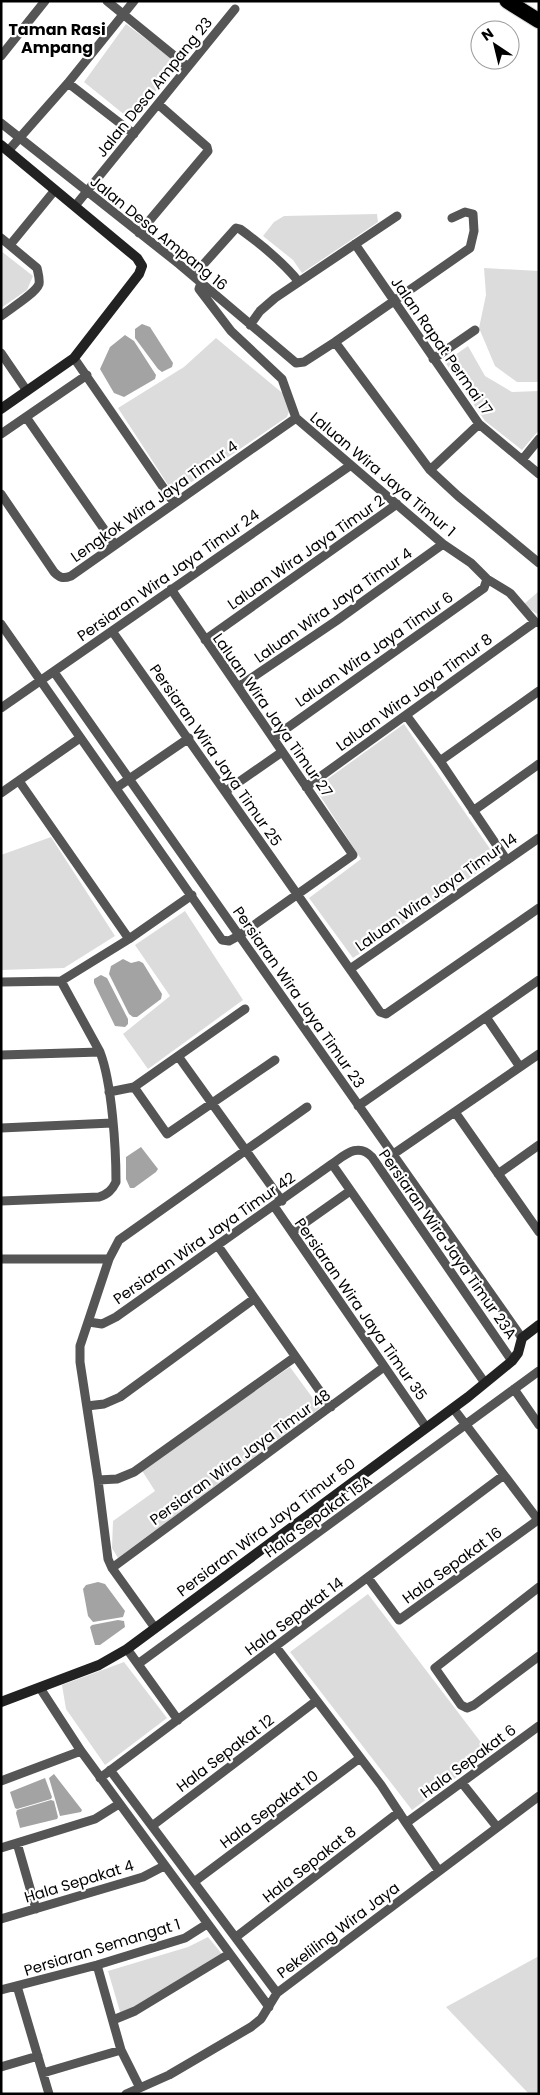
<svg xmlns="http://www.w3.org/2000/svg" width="540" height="2095" viewBox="0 0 540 2095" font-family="Poppins,sans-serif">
  <rect width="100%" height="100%" fill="#fff"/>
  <path fill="#dcdcdc" d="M126 24 179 64 131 120 84 82Z
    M377 214 378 222 302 273 293 260 263 236 274 222 284 216Z
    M1 251 33 276 27 290 1 308Z
    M484 268 539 271V382H517L495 366 479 328 486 295Z
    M216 338 286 396 291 406 287 417 174 494 118 408 184 367Z
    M468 346 485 376 512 392 539 391V430L522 450 485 421 445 362Z
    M539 591V615L523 605Z
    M404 724 497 859 353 958 309 898 361 859 315 788Z
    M51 837 115 936 64 968 1 970V855Z
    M185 911 243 1000 148 1069 123 1034 170 996 135 945Z
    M290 1367 320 1408 118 1558 112 1548 113 1521 155 1491 141 1469Z
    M368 1594 489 1753 412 1810 290 1652Z
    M124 1662 167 1718 105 1765 66 1709 62 1685Z
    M208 1937 222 1954 121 2015 108 1971 188 1947Z
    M539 1956V2094H529L446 2007Z"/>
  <path fill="#a3a3a3" d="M142 324 150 327 173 363 172 367 162 372 158 369 135 338V329Z
    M125 335 134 341 156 375 155 379 124 397 114 393 100 369 110 347Z
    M123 959 131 963 139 961 143 963 162 994 161 999 137 1017H133L129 1014 109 974 111 966Z
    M101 975 107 978 128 1019V1024L125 1027 115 1026 94 983V979Z
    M141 1147 158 1169 156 1172 134 1188H130L126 1179V1157Z
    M98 1582 105 1584 125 1611 123 1617 93 1622 88 1616 83 1589 86 1585Z
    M118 1620 124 1621 125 1627 100 1645H95L90 1627 92 1625Z
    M54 1774 82 1810 81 1812 60 1816 49 1778Z
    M45 1778 52 1797 51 1799 17 1809 15 1808 10 1792Z
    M51 1800 54 1801 58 1817 57 1819 20 1828 16 1813 17 1810Z"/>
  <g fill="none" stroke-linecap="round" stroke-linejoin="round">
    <g stroke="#dbdbdb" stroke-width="17">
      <path id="highway" d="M507 1 539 21"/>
    </g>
    <path stroke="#555" stroke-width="9" d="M107 1 188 67
      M1 56 45 1
      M68 83 134 134
      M1 123 179 264 296 363 304 362 335 342 470 248 474 231 473 214 465 212 452 218
      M8 151 68 83 134 1
      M75 206 235 9
      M139 233 208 151 207 147 158 104
      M1 238 37 268C38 273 40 279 39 284 36 293 10 309 1 316
      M355 244 479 424 539 474
      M10 245 55 190
      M193 276 236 228 240 229C262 245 282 261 299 282
      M201 283 199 289 231 331 282 379 296 418 443 544 471 563 487 579 510 593 535 622
      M250 325 260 311 275 298 397 216
      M335 342 430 470 458 496 539 563
      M1 353 27 391
      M74 358 174 503
      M433 359 475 330
      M26 417 115 545
      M1 434 87 375
      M522 460 539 439
      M430 470 479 424
      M1 494 54 572C60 578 63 579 71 576L296 418
      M1 624 222 940 229 941 240 935 353 855 171 589
      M112 631 380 1012 386 1014 539 908
      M205 640 397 504
      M54 672 522 1338
      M238 687 336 621 443 544
      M1 708 351 465
      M406 715 440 761 506 859
      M273 738 484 588 487 579
      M440 761 539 691
      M19 781 129 939
      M306 787 535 622 539 623
      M116 788 189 738
      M226 791 282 752
      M1 793 80 738
      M473 811 539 764
      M350 969 539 838
      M1 982 61 981 129 939 192 895
      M486 1017 520 1067
      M1 1055 100 1052
      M178 1056 282 1201
      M134 1087 167 1134 275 1060
      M109 1092 134 1087 245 1009
      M358 1106 539 980
      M455 1112 539 1232
      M1 1128 112 1123
      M392 1155 539 1054
      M332 1164 485 1383
      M498 1174 539 1145
      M1 1201 99 1197C108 1194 112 1190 116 1182 116 1148 112 1083 100 1052L61 981
      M274 1206 426 1427
      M292 1232 350 1191
      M218 1246 331 1407
      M1 1259H109
      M89 1322 102 1324 116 1317 332 1164C345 1155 358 1142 372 1157L512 1361
      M514 1389 539 1425
      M87 1406 104 1404 120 1397 254 1299
      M453 1408 539 1521
      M98 1480 117 1479 134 1472 295 1357
      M112 1568 384 1367
      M368 1578 399 1620 538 1520
      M539 1587 435 1668 461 1705 467 1708 474 1705 539 1656
      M155 1628 112 1568 108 1559 98 1480 80 1362V1346L109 1259 119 1240 307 1107
      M276 1647 381 1785 406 1823 539 1726
      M127 1649 178 1720
      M138 1664 539 1371
      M40 1688 81 1751 269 2007
      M110 1770 277 1993
      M100 1778 504 1475
      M1 1781 81 1751
      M462 1783 497 1827
      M406 1823 439 1871
      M152 1826 316 1701
      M17 1843 36 1909
      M1 1848 95 1819 119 1804
      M194 1882 360 1758
      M1 1919 143 1877 164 1866
      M236 1937 399 1812
      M97 1965 121 2050 140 2088
      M17 1986 49 2094
      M1 1990 97 1965 185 1938 207 1924
      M113 2020 135 2011 229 1954
      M1 2067 38 2056
      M43 2073 121 2050
      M126 2094 169 2075 251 2027 261 2019 277 1993 539 1796"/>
    <path stroke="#222" stroke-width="10" d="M1 145 137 258 142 266 139 274 74 358 1 409
      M1 1702 99 1665 127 1649 468 1397 512 1361 518 1353 522 1338 539 1325"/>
    <use href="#highway" stroke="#000" stroke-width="15"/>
  </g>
  <g text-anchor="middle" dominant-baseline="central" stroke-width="4.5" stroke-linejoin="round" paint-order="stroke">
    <g font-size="15" fill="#000" stroke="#fff">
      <text transform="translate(154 87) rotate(-51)">Jalan Desa Ampang 23</text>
      <text transform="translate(159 233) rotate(39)">Jalan Desa Ampang 16</text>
      <text transform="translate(442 346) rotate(55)">Jalan Rapat Permai 17</text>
      <text transform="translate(383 474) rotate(40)">Laluan Wira Jaya Timur 1</text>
      <text transform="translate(154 501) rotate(-35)">Lengkok Wira Jaya Timur 4</text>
      <text transform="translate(306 552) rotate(-35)">Laluan Wira Jaya Timur 2</text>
      <text transform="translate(168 575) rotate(-35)">Persiaran Wira Jaya Timur 24</text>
      <text transform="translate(333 605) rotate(-35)">Laluan Wira Jaya Timur 4</text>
      <text transform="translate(374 649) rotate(-35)">Laluan Wira Jaya Timur 6</text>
      <text transform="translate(414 692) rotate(-36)">Laluan Wira Jaya Timur 8</text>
      <text transform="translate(273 715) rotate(55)">Laluan Wira Jaya Timur 27</text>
      <text transform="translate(216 755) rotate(55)">Persiaran Wira Jaya Timur 25</text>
      <text transform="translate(436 892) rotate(-35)">Laluan Wira Jaya Timur 14</text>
      <text transform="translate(299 997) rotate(55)">Persiaran Wira Jaya Timur 23</text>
      <text transform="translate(204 1238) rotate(-35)">Persiaran Wira Jaya Timur 42</text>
      <text transform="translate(448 1244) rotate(55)">Persiaran Wira Jaya Timur 23A</text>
      <text transform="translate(361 1309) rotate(55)">Persiaran Wira Jaya Timur 35</text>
      <text transform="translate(240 1457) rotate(-36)">Persiaran Wira Jaya Timur 48</text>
      <text transform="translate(318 1516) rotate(-36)">Hala Sepakat 15A</text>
      <text transform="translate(266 1527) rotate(-37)">Persiaran Wira Jaya Timur 50</text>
      <text transform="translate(452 1565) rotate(-36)">Hala Sepakat 16</text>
      <text transform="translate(294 1616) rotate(-37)">Hala Sepakat 14</text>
      <text transform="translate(225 1753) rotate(-37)">Hala Sepakat 12</text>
      <text transform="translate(468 1761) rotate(-36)">Hala Sepakat 6</text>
      <text transform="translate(269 1809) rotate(-37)">Hala Sepakat 10</text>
      <text transform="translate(309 1864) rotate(-38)">Hala Sepakat 8</text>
      <text transform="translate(79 1881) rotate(-17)">Hala Sepakat 4</text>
      <text transform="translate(338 1930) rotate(-37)">Pekeliling Wira Jaya</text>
      <text transform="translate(102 1947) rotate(-17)">Persiaran Semangat 1</text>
    </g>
    <g font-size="16" font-weight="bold" fill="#000" stroke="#fff">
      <text x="57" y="29">Taman Rasi<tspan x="57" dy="18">Ampang</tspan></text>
    </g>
  </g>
  <rect width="540" height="2095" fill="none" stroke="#000000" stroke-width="5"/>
  <g transform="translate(495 45) rotate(325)"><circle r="24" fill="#ffffff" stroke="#999999"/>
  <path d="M0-4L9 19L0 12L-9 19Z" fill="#000000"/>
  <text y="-8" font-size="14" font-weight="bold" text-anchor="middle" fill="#000000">N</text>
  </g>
</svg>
